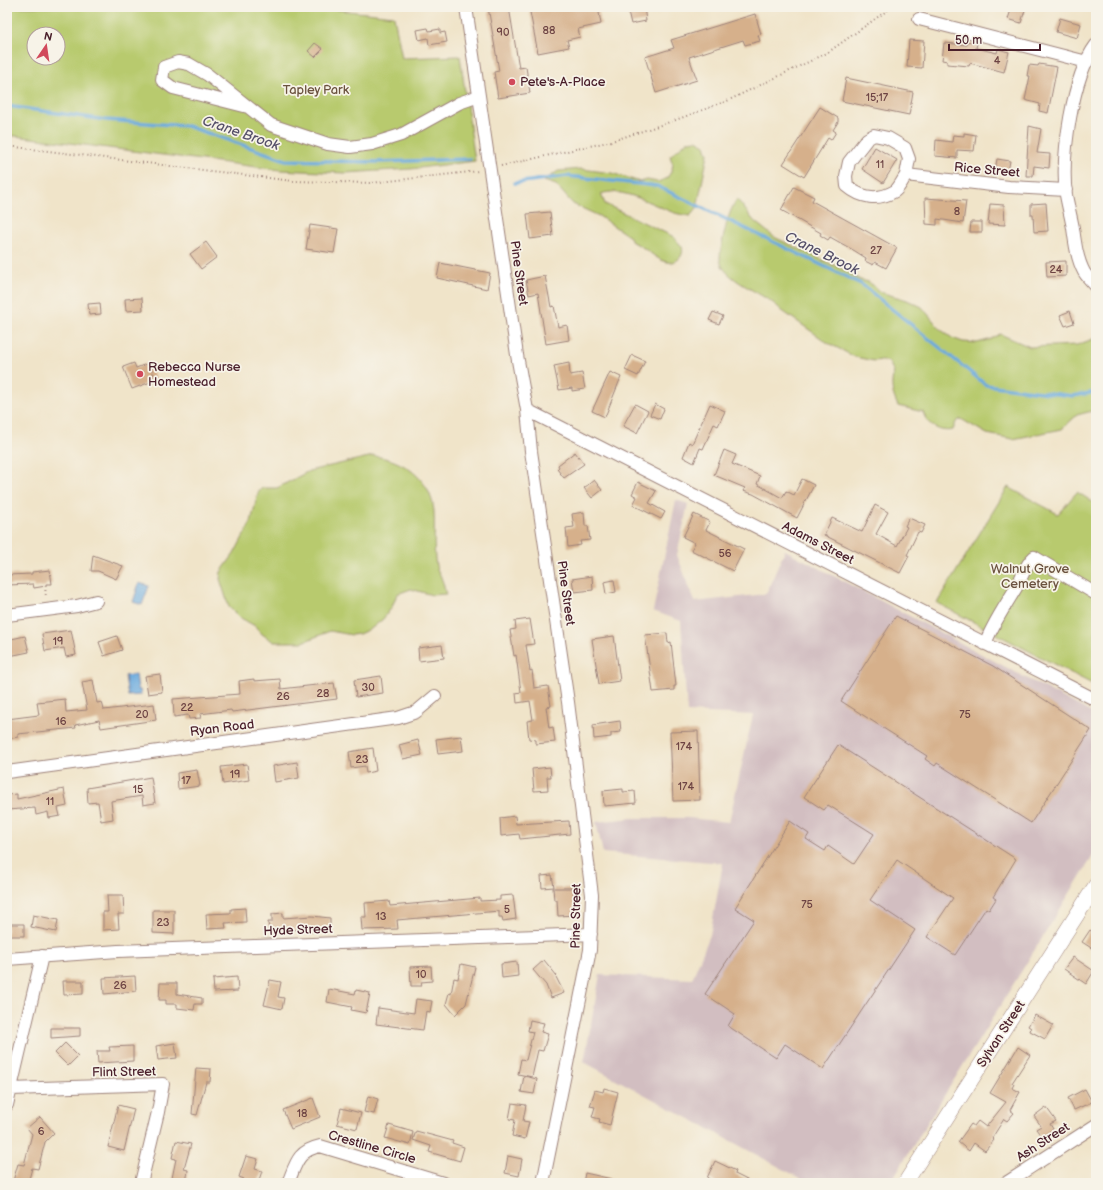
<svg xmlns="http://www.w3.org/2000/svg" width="1103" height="1190" viewBox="0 0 1103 1190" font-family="'Balsamiq Sans',sans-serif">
  <rect width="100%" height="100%" fill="#f7f3e8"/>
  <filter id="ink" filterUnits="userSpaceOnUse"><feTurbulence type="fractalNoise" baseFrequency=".025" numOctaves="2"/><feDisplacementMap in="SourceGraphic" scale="8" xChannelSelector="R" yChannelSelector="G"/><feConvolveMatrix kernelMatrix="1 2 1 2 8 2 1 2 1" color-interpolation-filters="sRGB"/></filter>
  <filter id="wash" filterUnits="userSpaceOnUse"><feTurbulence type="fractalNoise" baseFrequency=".012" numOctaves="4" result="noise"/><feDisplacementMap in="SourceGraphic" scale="16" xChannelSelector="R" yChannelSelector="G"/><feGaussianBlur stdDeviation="0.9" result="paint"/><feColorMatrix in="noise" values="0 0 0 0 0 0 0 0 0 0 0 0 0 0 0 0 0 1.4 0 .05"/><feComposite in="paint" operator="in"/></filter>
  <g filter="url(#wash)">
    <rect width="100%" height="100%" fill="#f0e4c9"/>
    <path fill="#d2bec1" d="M676 500 688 504 677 555 695 602 766 594 785 550 1096 715V851L890 1183H809L584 1062 600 975 692 979 710 935 723 863 603 853 596 822 632 818H688L729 822 753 715 687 712 681 621 653 611Z"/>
    <path fill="#b8ca6e" stroke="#81744c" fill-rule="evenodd" d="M7 7H338V10L394 16 402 58 460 56 475 161 411 169 345 173 280 170 7 135ZM34 34H58V58H34Z
      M696 140 705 145 708 154 697 208 690 216C684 215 677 214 672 212 654 205 620 186 601 194L605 204 674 237C676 240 680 244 682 247 685 256 676 264 667 262 654 259 645 246 632 242L630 237 599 216 573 204 556 185 544 181 558 171 581 169 612 173 640 182 647 180 658 182 667 178 671 172 673 165 670 156 688 141Z
      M737 199 754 221 774 237 844 270 860 280 869 282 880 292 907 300 922 307 940 329 952 338 963 342 977 343 992 339 1000 334 1030 347 1077 345 1096 338V410L1077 415 1062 429 1013 439 987 434 961 419 956 422 953 430C939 433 927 425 923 412L898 406C892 393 890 386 894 372L889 362 882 360 874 361 855 357 828 343 781 310C768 294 720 280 720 258 720 252 722 245 723 239 726 225 729 211 737 199Z
      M373 456C403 459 431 479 434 511 435 529 433 548 436 566 437 571 441 575 442 580 444 584 444 589 446 594L432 595 411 589 397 594 392 607 383 619 372 628 359 634 352 635 330 631 303 642H274L262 634 255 626 239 617 229 607 220 579 221 572 234 554 251 522 258 493 262 488H277L309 471Z
      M1008 487 1058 514 1077 492 1096 504V686L937 603Z"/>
    <path fill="#6baade" stroke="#5a6484" d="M139 583 149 586 142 605 133 602Z
      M136 674 138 689 140 690 141 695 128 696 125 676Z"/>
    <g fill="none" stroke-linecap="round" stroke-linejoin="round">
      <path stroke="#6baade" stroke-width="3.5" d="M7 106 106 120 187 126 286 160 376 162 470 159
        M515 183 567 176 657 186 861 284 986 385 1073 396 1096 392"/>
    </g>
    <g id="blocks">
      <path fill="#d6b08b" d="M488 7H509L519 68 526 67 530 93 498 98 494 72 499 71Z
        M529 7H598L601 24 578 29 580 37 567 40 569 47 538 53Z
        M627 7H644L646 21 631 24Z
        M1012 7H1026L1021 23 1008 19Z
        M755 14 761 34 758 35 760 41 745 45 743 40 689 57 697 80 656 93 645 57 674 48 671 40Z
        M1060 18 1081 24 1077 38 1056 32Z
        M428 28 429 31 440 29V33L445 32 447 42 429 45 428 38 419 40 417 30Z
        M909 40 924 41 922 68 907 67Z
        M967 41 977 43 976 48 997 53 998 49 1009 52 1004 72 970 63 969 66 947 64V61L942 60 944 43 967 45Z
        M315 43 323 49 315 57 308 51Z
        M1039 64 1057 67 1048 113 1039 111 1040 104 1025 100 1030 76H1027L1029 65 1038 66Z
        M846 78 913 92 909 115 842 101Z
        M820 107 838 118V122L833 130 836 132 831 140 828 138 804 177 783 164Z
        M1029 126 1041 129 1037 153 1050 154 1049 168 1034 166 1033 176H1026Z
        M964 133 976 135 974 151 957 150V158L935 156 936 140 952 142 953 135 964 136Z
        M875 147 897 160 883 183 862 169Z
        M997 159 1010 161 1008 171 995 170Z
        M794 187 814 197 812 201 897 248 886 268 875 262 873 265 865 261 866 258 855 251 830 237 828 240 820 235 821 233 781 210Z
        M925 198 966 201 963 223 937 219V225L926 224Z
        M1046 203 1048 231 1034 232 1033 215H1031V204Z
        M990 204 1004 205 1005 225 988 224Z
        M550 212 553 236 530 239 527 214Z
        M971 222H982V232H970Z
        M310 225 338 229 334 253 306 249Z
        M206 242 217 257 201 269 190 254Z
        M1066 261V276L1047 277 1046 262Z
        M440 263 490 273 487 289 437 278Z
        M545 276 551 307 554 306 558 327 567 325 569 340 546 344 538 293 529 295 526 280Z
        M142 298 143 310 126 311 125 299Z
        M100 303 101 314 89 315 88 304Z
        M1070 311 1074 323 1065 326 1060 315Z
        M713 312 723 316 719 324 709 320Z
        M632 355 645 361 638 376 625 370Z
        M134 363 136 368 149 363 156 380 132 389 123 367Z
        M569 363 570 375 582 373 585 389 572 391V388L559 390 554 366Z
        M610 372 621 377 605 417 592 411Z
        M635 404 648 411 637 433 623 426Z
        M655 404 664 409 660 419 650 415Z
        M710 404 725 411 718 426 714 424 703 449 700 448 694 463 683 457 689 442 692 444Z
        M724 450 736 455 732 464 760 476 757 484 782 498 786 491 794 495 802 479 814 485 797 518 753 494 743 491 745 488 714 475Z
        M575 452 584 464 564 478 557 469 559 467 558 465Z
        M594 480 602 490 592 498 584 488Z
        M638 482 656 491 649 503 665 512 661 519 633 505 637 497 632 494Z
        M875 505 888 512 876 534 897 546 907 527 905 526 909 518 925 525 921 533 918 532 907 555 909 556 900 573 824 535 832 518 862 532Z
        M584 512 585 526H588L590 540 580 541 581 545 568 547 566 528 574 527 572 514Z
        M694 514 710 522 706 530 744 549 733 571 691 550 695 543 683 537Z
        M93 555 123 566 116 579 98 571H91Z
        M50 570 52 584H46V586L34 588 33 584 7 585V575L32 574V572Z
        M592 576 593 590 574 592 572 579Z
        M614 580 616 592 606 594 604 582Z
        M896 616 993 666 1091 730 1031 823 937 763 935 766 925 759 927 756 841 701Z
        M530 619 534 644 526 645 530 671 532 670 534 688 548 686 551 706 546 707 549 728 553 727 555 742 536 744V740L529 739 527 721 533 720 530 701 517 703 516 693 521 692 516 655 514 656 510 630 516 629 515 621Z
        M71 630 76 655 66 657 64 648 45 651 42 634Z
        M667 633 668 643 671 642 676 686H674V690L653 692 645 635Z
        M25 636 29 652 9 656 7 640Z
        M117 636 122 650 104 656 99 642Z
        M614 636 620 681 599 684 592 639Z
        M442 645 444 658 419 661 418 648Z
        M160 674 162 692 148 694 145 676Z
        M381 676 383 693 356 697 354 680Z
        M254 679V681L280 679 281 689 334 683 337 699 232 712 231 710 200 714 201 718 189 719 188 715 174 717 173 699 240 694 239 681Z
        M93 680 97 703 102 702 104 710 154 704 156 720 101 728 99 720 75 725 76 728 18 734V737L7 739V719L39 715 37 702 65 699 66 712 87 710 82 682Z
        M620 721 621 732 611 733V737L594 739 593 725Z
        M698 731 700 800 673 801 670 732Z
        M461 736 463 751 438 754 436 739Z
        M418 740 422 755 403 759 399 745Z
        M838 745 1016 859 993 897 996 899 989 910 986 908 955 955 927 937 953 898 897 860 870 900 915 930 823 1069 785 1044 776 1058 728 1026 735 1014 705 994 754 920 735 908 790 821 809 834 806 839 825 851 828 846 854 864 874 834 828 805 824 810 804 797Z
        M373 748 376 771 366 773 365 766 351 768 349 752Z
        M297 762 299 778 275 782 273 766Z
        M247 764 249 780 223 784 221 767Z
        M550 767 551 777H547L548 790 534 791 532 769Z
        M197 770 200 786 178 789 177 773Z
        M151 777 155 803 143 805 142 796 111 801 113 819 101 821 98 802 88 803 87 788Z
        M64 789 67 806 58 808 60 816 49 818 48 812 36 815 35 808 7 810V795L17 794V799Z
        M623 789V792L635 791 636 803 604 806 603 791Z
        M515 816 516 824 569 821 570 834 520 839 519 834 501 836 500 818Z
        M552 875 554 887 542 888 541 876Z
        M553 888H573L575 915 558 916 557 900H554Z
        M107 895H123L124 914H118L119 929 103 930V912H108Z
        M513 895 516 919 503 921 502 917H499V911L397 920 398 929 362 930 361 917H366L365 903 389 901 390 906 480 898V901L500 900V896Z
        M245 908 246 922 225 923 226 928 207 929 206 914 231 913V909Z
        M153 910H174V934L153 933Z
        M283 913V918L312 916 330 918V931L308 932V929L269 931 268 922H272V914Z
        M33 915 58 920 56 932 31 927Z
        M7 924H24V936H7Z
        M1090 930 1096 934V951L1082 942Z
        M1073 957 1094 971 1086 984 1064 969Z
        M544 960 557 976 556 977 564 993 551 998 546 985 533 970Z
        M517 962 518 976 502 978 501 964Z
        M461 964 475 967 466 1004 455 1015 446 1004 449 993 451 994 454 978 458 979Z
        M431 966 432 981 421 982 422 986H411L410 967Z
        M135 976 136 991 104 994 103 978Z
        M237 977 238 991 214 992 213 979Z
        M270 980 281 982 278 997 284 998 282 1009 264 1005Z
        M63 981H83V994L64 995Z
        M160 983H177V994L202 998V1004H195L194 1010 177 1008V1004H166V1000H159Z
        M329 989 355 994 356 990 370 993 366 1013 351 1010 352 1007 327 1002Z
        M416 999 432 1001 430 1012 426 1011 423 1030 376 1024 378 1008 414 1013Z
        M1035 1015 1053 1025 1045 1039 1030 1031 1031 1028 1028 1026Z
        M530 1020 544 1023 541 1032 548 1034 543 1051 538 1050 532 1077 518 1074 521 1059 526 1060 533 1032 528 1031Z
        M51 1028H80V1036L51 1038Z
        M65 1043 78 1056 68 1066 55 1053Z
        M175 1043 177 1058 158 1060 156 1046Z
        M133 1046V1061L98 1063 97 1051H110L109 1047Z
        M1018 1047 1030 1055 1012 1083 1014 1084 1012 1088 1020 1092 1010 1110 1014 1113 1007 1121 1004 1119 992 1138 994 1140 985 1151 974 1143 969 1151 958 1142 971 1124 974 1126 978 1121 986 1127 1006 1102 990 1093Z
        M196 1068 211 1069 210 1082H206L197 1115 192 1114Z
        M524 1076 537 1079 534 1094 521 1092Z
        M604 1088 618 1092 610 1125 599 1122 600 1119 592 1117 595 1107 590 1106 595 1090 603 1092Z
        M1085 1089 1092 1102 1074 1110 1068 1098Z
        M368 1096 378 1099 374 1114 364 1112Z
        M313 1098 320 1117 291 1129 283 1110Z
        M512 1103 526 1105 523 1121 529 1122 525 1139 512 1136 515 1120 509 1119Z
        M118 1105 134 1109 124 1151 108 1147Z
        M1046 1107 1056 1121 1050 1124 1053 1129 1042 1137 1036 1129 1041 1126 1034 1116Z
        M341 1108 361 1113 357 1129 337 1124Z
        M40 1117 54 1133 45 1142 38 1169 32 1168 28 1183 13 1181 18 1164 24 1165 32 1134 27 1128Z
        M389 1125 413 1132 410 1145 385 1138Z
        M416 1131 453 1141 452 1143 464 1147 460 1161 429 1152 431 1146 413 1140Z
        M176 1141 191 1144 184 1169 188 1170 186 1183H171L176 1159 172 1158Z
        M246 1156 258 1159 255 1169 262 1171 258 1183H242L244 1179 239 1177Z
        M508 1156 522 1159 519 1176 505 1173Z
        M715 1161 736 1171 735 1174 753 1183H717L707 1178Z
        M585 1173 612 1179 611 1183H583Z"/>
    </g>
  </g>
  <g filter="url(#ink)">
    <use href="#blocks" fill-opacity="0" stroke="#9d827a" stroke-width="1"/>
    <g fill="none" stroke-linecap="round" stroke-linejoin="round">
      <g stroke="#9d827a" stroke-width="14">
        <path id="minor" d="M466 7 517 355 527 410 531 451 568 702 592 895 590 950 543 1183
          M919 19 1087 62
          M1096 45C1072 77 1061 156 1066 195 1068 206 1071 217 1073 228 1075 243 1077 259 1084 272 1087 277 1092 282 1096 286
          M248 107 173 88 162 80 164 67 178 62 189 64 208 75 271 125 328 144 350 147 372 144 401 135 459 103 479 96
          M906 175 909 159 905 148 888 138 874 135 867 139 849 162 846 176 847 186C861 198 878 201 895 191 899 188 903 180 906 175L1009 187 1066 190
          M527 410 1096 700
          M7 615 77 606 96 601
          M985 644C993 623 1006 605 1017 586 1023 575 1025 565 1034 557L1096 594
          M7 772 398 718 416 712 435 696
          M7 959 118 951 591 934
          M11 1089 163 1084 158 1112 141 1183
          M7 1105 42 956
          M288 1183C296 1164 297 1151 320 1146L443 1183
          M1006 1183 1096 1125"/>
      </g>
      <g stroke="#9d827a" stroke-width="16">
        <path id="major" d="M905 1183 1096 885"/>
      </g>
      <path stroke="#9d827a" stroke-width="2" stroke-dasharray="1 3" stroke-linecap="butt" d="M7 146 293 181 371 183 479 171
        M501 166 612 141 673 121 727 101 827 53 892 7
        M45 586 46 597"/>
      <use href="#minor" stroke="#fff" stroke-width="12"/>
      <use href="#major" stroke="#fff" stroke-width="15"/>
    </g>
  </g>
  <g fill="#d1495b" stroke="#f7f3e8" stroke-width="1.5">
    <circle cx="512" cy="82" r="4"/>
    <circle cx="140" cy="374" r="4"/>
  </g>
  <g text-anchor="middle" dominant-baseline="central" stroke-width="3.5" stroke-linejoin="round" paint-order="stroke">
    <g font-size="11" fill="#6d4343">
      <text x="549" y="30">88</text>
      <text x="503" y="32">90</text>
      <text x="997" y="60">4</text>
      <text x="877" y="97">15;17</text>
      <text x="880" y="164">11</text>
      <text x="957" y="211">8</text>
      <text x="876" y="250">27</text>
      <text x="1056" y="269">24</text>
      <text x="725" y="553">56</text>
      <text x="58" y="641">19</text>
      <text x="368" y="687">30</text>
      <text x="323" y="693">28</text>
      <text x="283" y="696">26</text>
      <text x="187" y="707">22</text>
      <text x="142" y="714">20</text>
      <text x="965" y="714">75</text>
      <text x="61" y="721">16</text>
      <text x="684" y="746">174</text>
      <text x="362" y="759">23</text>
      <text x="235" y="774">19</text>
      <text x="186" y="780">17</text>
      <text x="686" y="786">174</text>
      <text x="138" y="789">15</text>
      <text x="50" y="801">11</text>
      <text x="807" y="904">75</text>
      <text x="507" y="909">5</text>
      <text x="381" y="916">13</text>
      <text x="163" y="922">23</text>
      <text x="421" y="974">10</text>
      <text x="120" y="985">26</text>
      <text x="302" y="1113">18</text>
      <text x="41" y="1131">6</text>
    </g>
    <g font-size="13" fill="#4a1f2b" stroke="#f7f3e8" text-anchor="start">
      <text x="520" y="82">Pete's-A-Place</text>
      <text x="148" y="367">Rebecca Nurse<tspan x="148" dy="15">Homestead</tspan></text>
    </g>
    <g font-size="13" fill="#6b523f" stroke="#f7f3e8">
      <text x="316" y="90">Tapley Park</text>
      <text x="1030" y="569">Walnut Grove<tspan x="1030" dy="15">Cemetery</tspan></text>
    </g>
    <g font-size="13" fill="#4a1f2b" stroke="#f7f3e8">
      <text transform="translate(987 170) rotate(5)">Rice Street</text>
      <text transform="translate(519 273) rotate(82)">Pine Street</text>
      <text transform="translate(818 543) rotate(27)">Adams Street</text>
      <text transform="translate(566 593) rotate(82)">Pine Street</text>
      <text transform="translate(222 728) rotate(-7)">Ryan Road</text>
      <text transform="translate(576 916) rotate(-89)">Pine Street</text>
      <text transform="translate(298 930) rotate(-2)">Hyde Street</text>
      <text transform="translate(1001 1034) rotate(-57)">Sylvan Street</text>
      <text transform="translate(124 1072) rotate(-1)">Flint Street</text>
      <text transform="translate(1043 1142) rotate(-33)">Ash Street</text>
      <text transform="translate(372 1147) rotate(16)">Crestline Circle</text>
    </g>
    <g font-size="14" font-style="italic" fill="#56506a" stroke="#f7f3e8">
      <text transform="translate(241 133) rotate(19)">Crane Brook</text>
      <text transform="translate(822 253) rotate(26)">Crane Brook</text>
    </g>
  </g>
  <rect width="1103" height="1190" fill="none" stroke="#f7f3e8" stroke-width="24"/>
  <g transform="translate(46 46) rotate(13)"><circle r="19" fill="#f7f3e8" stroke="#b29e9c"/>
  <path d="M0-3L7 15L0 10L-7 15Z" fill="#d1495b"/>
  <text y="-6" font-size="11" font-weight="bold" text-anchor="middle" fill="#4a1f2b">N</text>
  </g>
  <path d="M949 44v6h91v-6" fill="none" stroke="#4a1f2b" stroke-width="2"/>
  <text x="955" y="44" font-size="12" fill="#4a1f2b" stroke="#f7f3e8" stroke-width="3" paint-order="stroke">50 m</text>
</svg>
